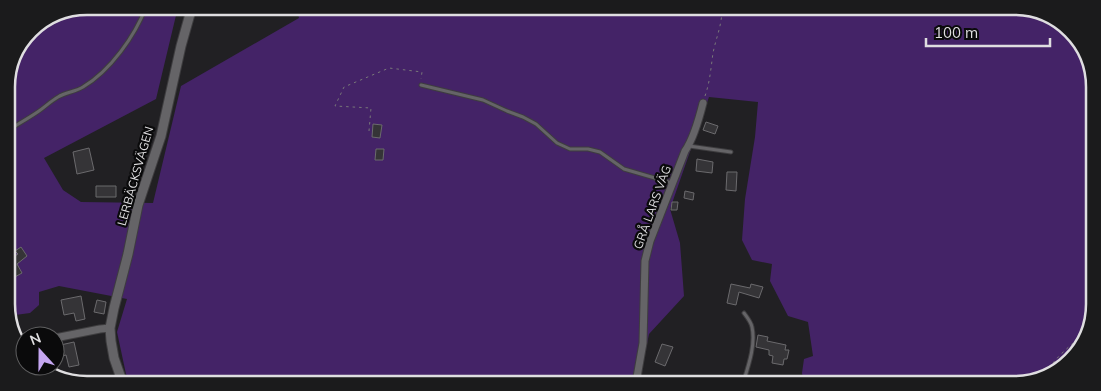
<svg xmlns="http://www.w3.org/2000/svg" width="1101" height="391" viewBox="0 0 1101 391" font-family="Mulish,sans-serif">
  <rect width="100%" height="100%" fill="#212023"/>
  <path fill="#442367" d="M87 6 178 7 156 99 44 158 63 190 81 202 153 203 181 86 299 18 296 7 1040 10 1075 34 1094 76 1091 330 1063 368 1019 385 804 384 802 373 804 359 813 356 808 322 788 316 770 281 772 264 752 260 742 240 745 199 755 137 758 102 709 97 670 209 680 243 684 296 649 334 639 383 130 381 126 374 117 332 127 299 59 286 39 292V305L30 313 8 316 6 82 34 27Z"/>
  <path fill="#353437" stroke="#6b6a6d" d="M706 122 718 126 715 134 703 130Z
    M373 124 382 125 380 138 372 137Z
    M89 148 94 170 77 174 73 152Z
    M376 149H384L383 160H375Z
    M697 159 713 162 712 173 696 171Z
    M727 172H737L736 191 726 190Z
    M96 186H116V197H96Z
    M685 191 694 193 693 200 684 198Z
    M672 202H678L677 210H671Z
    M21 247 27 256 17 264 22 273 13 278 7 270V261L18 254 15 251Z
    M731 284 750 288 751 284 763 287 759 298 739 292 736 305 727 303Z
    M81 296 85 319 76 321 74 313 64 315 61 300Z
    M97 300 106 302 104 314 94 312Z
    M758 335 768 337 767 341 786 345 785 350H789L787 359H784L783 365 772 363 773 356 769 355V350L756 347Z
    M74 342 79 365 69 367 66 355 58 357 56 346Z
    M662 344 673 347 665 366 655 362Z"/>
  <g fill="none" stroke-linecap="round" stroke-linejoin="round">
    <g stroke="#3e3d3f" stroke-width="5">
      <path id="service" d="M145 12 151 7
        M421 85 483 100 507 111 523 117 536 124 557 143 570 149H588L600 152 624 169 672 183
        M7 131C18 124 29 118 39 111 46 106 51 101 58 97 66 92 75 92 83 87 110 71 135 36 146 7
        M689 146 731 152
        M743 383C748 367 756 345 752 327 751 322 747 317 744 313"/>
    </g>
    <g stroke="#3e3d3f" stroke-width="9">
      <path id="minor" d="M55 338 100 329 110 328
        M22 348 25 347
        M637 383V377L643 343 645 261 650 241 685 151C694 138 699 119 703 103"/>
    </g>
    <g stroke="#3e3d3f" stroke-width="11">
      <path id="tertiary" d="M122 381 114 358 111 341 110 328 114 308 128 254 138 205 161 136 181 46 192 7"/>
    </g>
    <path stroke="#787779" stroke-width="1" stroke-dasharray="2.5 4" stroke-linecap="butt" d="M705 96C710 82 711 67 713 53 716 38 722 25 722 9
      M369 131 371 108 335 106 344 87 389 68 422 72 421 79
      M1046 374C1054 357 1076 341 1091 328"/>
    <use href="#service" stroke="#656467" stroke-width="3"/>
    <use href="#minor" stroke="#656467" stroke-width="7"/>
    <use href="#tertiary" stroke="#656467" stroke-width="9"/>
  </g>
  <g text-anchor="middle" dominant-baseline="central" stroke-width="4.5" stroke-linejoin="round" paint-order="stroke">
    <g font-size="12" fill="#dfdee0" stroke="#0a0a0b">
      <text transform="translate(135 176) rotate(-74)">LERBÄCKSVÄGEN</text>
      <text transform="translate(652 207) rotate(-70)">GRÅ LARS VÄG</text>
    </g>
  </g>
  <path d="M0 0H1101V391H0ZM87 15H1014A72 72 0 0 1 1086 87V304A72 72 0 0 1 1014 376H87A72 72 0 0 1 15 304V87A72 72 0 0 1 87 15Z" fill="#1b1b1c" fill-rule="evenodd"/>
  <path fill="none" stroke="#dfdee0" stroke-width="2.5" d="M87 15H1014A72 72 0 0 1 1086 87V304A72 72 0 0 1 1014 376H87A72 72 0 0 1 15 304V87A72 72 0 0 1 87 15Z"/>
  <g transform="translate(40 351) rotate(339)"><circle r="24" fill="#0a0a0b" stroke="#5f5f60"/>
  <path d="M0-4L9 19L0 12L-9 19Z" fill="#c5a6f1"/>
  <text y="-8" font-size="14" font-weight="bold" text-anchor="middle" fill="#dfdee0">N</text>
  </g>
  <path d="M926 38v8h124v-8" fill="none" stroke="#dfdee0" stroke-width="2.5"/>
  <text x="934" y="38" font-size="15" fill="#dfdee0" stroke="#0a0a0b" stroke-width="4" paint-order="stroke">100 m</text>
</svg>
